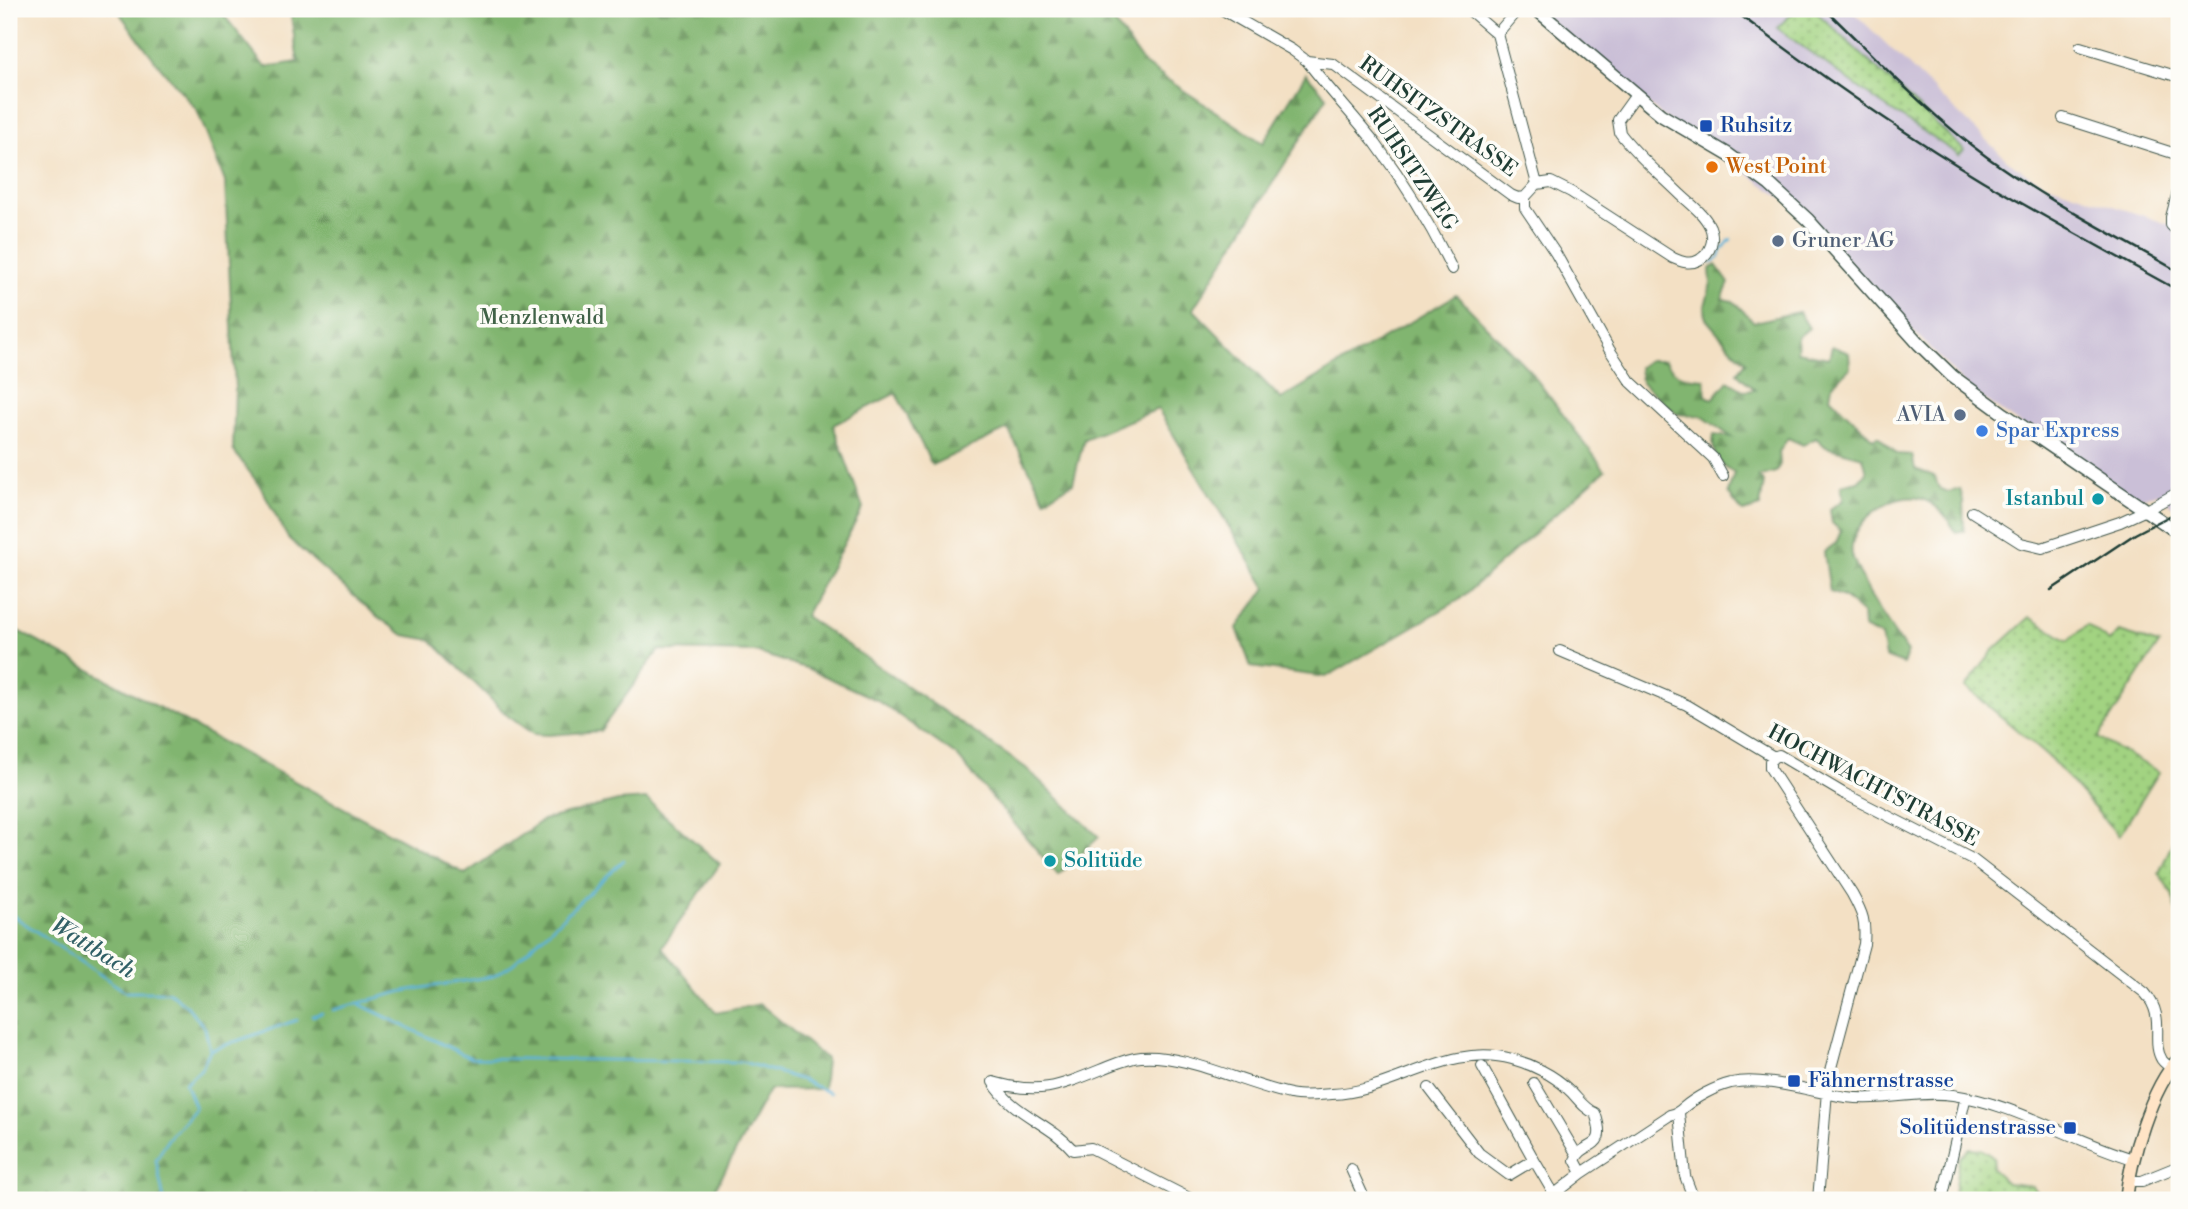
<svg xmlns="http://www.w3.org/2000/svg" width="2188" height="1209" viewBox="0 0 2188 1209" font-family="'Libre Bodoni',serif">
  <defs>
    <pattern id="grass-dots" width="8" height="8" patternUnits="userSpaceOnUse" patternTransform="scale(1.75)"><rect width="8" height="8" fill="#a2d381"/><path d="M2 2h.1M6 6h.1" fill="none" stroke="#83ac6a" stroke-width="1.8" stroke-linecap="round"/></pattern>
    <pattern id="forest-firs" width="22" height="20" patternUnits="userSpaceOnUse" patternTransform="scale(1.75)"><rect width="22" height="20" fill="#81b56f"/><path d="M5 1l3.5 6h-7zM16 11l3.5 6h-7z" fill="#69945c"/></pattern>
  </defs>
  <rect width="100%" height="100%" fill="#fdfcf7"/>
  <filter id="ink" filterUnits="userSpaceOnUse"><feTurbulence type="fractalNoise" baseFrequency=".0143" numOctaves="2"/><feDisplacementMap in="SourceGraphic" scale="14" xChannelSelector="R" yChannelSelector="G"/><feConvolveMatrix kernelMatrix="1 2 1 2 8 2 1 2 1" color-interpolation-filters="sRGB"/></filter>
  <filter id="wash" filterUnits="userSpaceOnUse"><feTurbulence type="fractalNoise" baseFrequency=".00686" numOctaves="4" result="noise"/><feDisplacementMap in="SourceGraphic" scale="28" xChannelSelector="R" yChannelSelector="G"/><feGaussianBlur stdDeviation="1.57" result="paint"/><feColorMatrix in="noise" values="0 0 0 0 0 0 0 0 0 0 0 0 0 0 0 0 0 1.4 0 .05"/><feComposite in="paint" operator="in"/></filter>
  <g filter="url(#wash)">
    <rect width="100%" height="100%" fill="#f3e0c4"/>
    <path fill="#cabfd7" d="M1536 9H1850L2008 161 2029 175 2047 184 2171 225 2179 233V513L2158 493 2147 497 2127 498 1969 389 1793 205 1665 118Z"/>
    <path fill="url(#grass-dots)" stroke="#60885a" stroke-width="2" d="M1797 9H1813L1964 150 1959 155 1880 103 1777 28Z
      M2030 617 2068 641 2087 625 2109 642 2119 632 2159 644 2098 738 2159 772 2119 836 2050 758 1966 687 1993 651Z
      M2179 828V913H2178L2172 894 2159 873Z
      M1969 1148 1981 1149 1994 1157 1992 1169 2007 1183 2031 1186 2045 1200H1953L1959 1158Z"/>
    <path fill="url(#forest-firs)" stroke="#507952" stroke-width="2" d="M120 9H219L265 67 298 62 290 9H1105L1144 64 1263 143 1306 74 1327 97 1193 309 1281 399 1456 295 1530 371 1605 470 1459 600 1326 677 1251 667 1237 628 1266 588 1158 409 1084 439 1073 483 1045 499 1008 429 932 465 896 393 833 425 863 508 805 616 1026 768 1099 837 1058 875 957 756 877 700 809 669 755 652 659 650 600 731 548 735 533 734 508 716 431 640 404 635 378 617 288 538 260 486 233 450 235 389 225 182 197 110 156 62 121 15Z
      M1716 265 1729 283 1722 299 1733 301 1754 322 1799 312 1809 328 1798 337 1797 352 1829 358 1832 346 1849 353 1850 368 1832 385 1830 397 1873 439 1878 436 1897 454 1912 455 1915 469 1934 476 1939 488 1948 492 1960 489 1963 500 1964 531 1956 532C1947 517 1939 505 1922 499 1893 490 1847 523 1852 555 1853 559 1856 565 1858 570 1871 600 1889 626 1908 652L1903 664 1885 657 1881 636 1863 628 1862 613 1844 597 1830 592 1824 552 1836 543 1841 531 1832 523 1830 509 1843 500 1841 485 1858 481 1867 472 1863 457 1826 447 1816 438 1803 445 1788 438 1779 452 1780 464 1776 472 1758 477 1764 482 1760 507 1743 512 1728 493 1734 473C1718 465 1711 452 1714 435L1731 437 1702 416 1677 414 1641 382 1639 367 1650 360H1664C1677 377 1685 378 1705 379L1706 396 1713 399 1728 381 1745 391 1755 390 1737 373 1746 362 1729 346 1706 319 1705 306 1711 283 1710 269Z
      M9 626 465 874 543 820 618 801 646 799 720 864 662 947 716 1013 760 1004 826 1059 823 1089 769 1090 709 1200H9Z"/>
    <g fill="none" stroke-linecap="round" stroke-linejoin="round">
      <path stroke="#5cb2d9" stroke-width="2.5" d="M1711 263 1720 257 1722 250 1731 239
        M9 913 126 992H169L187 1006 205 1028 210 1050 201 1069 185 1083 195 1108 168 1139 156 1160 164 1200
        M357 1003 471 1058 743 1062 802 1080 830 1093
        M333 1010 404 991 494 976 513 964 624 860
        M312 1016 322 1013
        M211 1050 297 1020"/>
    </g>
  </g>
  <g filter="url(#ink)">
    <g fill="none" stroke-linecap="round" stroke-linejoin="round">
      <g stroke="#3f554a" stroke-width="12">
        <path id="minor" d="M1221 9 1292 50 1307 61 1333 64 1511 195 1518 198 1525 197 1537 184 1551 182 1571 192 1673 258C1682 262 1690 265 1699 260 1711 253 1715 239 1710 227 1704 214 1691 204 1681 195 1661 175 1637 156 1620 133L1618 120 1636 95
          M1468 9 1497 34 1537 184
          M1497 34 1518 9
          M2080 47 2179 77
          M1307 61C1329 90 1354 116 1376 144 1405 183 1431 226 1452 269
          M2063 118 2179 155
          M2179 188 2171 217V225L2179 233
          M1525 197V208L1556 254 1609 349 1630 381 1713 458 1723 476
          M1972 512 2021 543 2042 548 2120 522 2146 510 2179 492
          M1560 651 1687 705 1774 757 1779 755 1843 793 1972 859 2145 993C2167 1018 2150 1041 2162 1060 2164 1063 2168 1065 2170 1068
          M1774 757 1770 761V768L1852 894C1863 914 1866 922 1864 944L1828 1079 1818 1200
          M1482 1066 1534 1160
          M993 1082C1038 1095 1058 1087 1100 1070 1113 1065 1127 1058 1141 1057 1184 1053 1246 1085 1290 1094 1303 1097 1318 1095 1332 1094 1394 1092 1449 1041 1512 1059 1531 1064 1554 1075 1568 1089 1577 1097 1584 1109 1595 1113 1609 1153 1584 1139 1575 1160L1582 1173
          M993 1082C1012 1114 1050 1123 1073 1150L1091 1148 1193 1200
          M1534 1083 1577 1155
          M1429 1088 1479 1153 1509 1175 1534 1160 1554 1194
          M1679 1113 1685 1176 1694 1200
          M1351 1169 1365 1200
          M2128 1181H2142L2179 1166
          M1547 1200 1582 1173 1670 1115C1677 1114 1678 1112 1683 1108 1696 1097 1715 1087 1731 1083 1763 1076 1813 1092 1846 1097 1882 1102 1917 1090 1953 1095 2016 1104 2072 1141 2133 1159
          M1942 1200 1965 1100"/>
      </g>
      <g stroke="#3f554a" stroke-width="15">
        <path id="tertiary" d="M1536 9 1661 115 1729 155 1770 185 1808 220 1919 344 1952 376 2004 414 2179 533"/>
      </g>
      <g stroke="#3f554a" stroke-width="15">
        <path id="secondary" d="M2126 1200C2130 1161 2151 1087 2179 1059"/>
      </g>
      <use href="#minor" stroke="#fff" stroke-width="10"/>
      <use href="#tertiary" stroke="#fff" stroke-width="12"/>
      <use href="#secondary" stroke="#ffe4c6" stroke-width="12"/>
      <path stroke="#1f3d34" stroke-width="2.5" d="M1732 9C1813 70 1896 129 1983 181 2048 219 2114 255 2179 291
        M1825 9C1877 59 1928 114 1987 157 2047 201 2115 235 2179 272
        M2051 590 2135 534 2179 511"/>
    </g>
  </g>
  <g fill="#1a4fb4" stroke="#fdfcf7" stroke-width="2.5">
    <rect x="1699" y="119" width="14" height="14" rx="3.5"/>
    <rect x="1787" y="1074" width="14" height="14" rx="3.5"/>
    <rect x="2063" y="1121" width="14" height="14" rx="3.5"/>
  </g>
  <circle fill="#e8710a" stroke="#fdfcf7" stroke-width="2.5" cx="1712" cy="167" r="7"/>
  <g fill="#5c6f8a" stroke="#fdfcf7" stroke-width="2.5">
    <circle cx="1778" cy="241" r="7"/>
    <circle cx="1960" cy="415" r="7"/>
  </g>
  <circle fill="#3f7fe0" stroke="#fdfcf7" stroke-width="2.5" cx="1982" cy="431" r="7"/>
  <g fill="#0f9aa8" stroke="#fdfcf7" stroke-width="2.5">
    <circle cx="2098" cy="499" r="7"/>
    <circle cx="1050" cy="861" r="7"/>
  </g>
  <g text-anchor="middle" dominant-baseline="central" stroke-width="7" stroke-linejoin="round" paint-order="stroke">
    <g font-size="21" fill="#1f3d34" stroke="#fdfcf7">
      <text transform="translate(1438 117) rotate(36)">RUHSITZSTRASSE</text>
      <text transform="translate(1412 169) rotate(56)">RUHSITZWEG</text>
      <text transform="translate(1873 786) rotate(28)">HOCHWACHTSTRASSE</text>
    </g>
    <g font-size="21" fill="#164399" stroke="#fdfcf7" text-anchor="start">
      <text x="1720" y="126">Ruhsitz</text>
      <text x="1808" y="1081">Fähnernstrasse</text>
      <text x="2056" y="1128" text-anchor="end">Solitüdenstrasse</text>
    </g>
    <g font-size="21" fill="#c56008" stroke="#fdfcf7" text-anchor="start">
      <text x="1726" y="167">West Point</text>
    </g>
    <g font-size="21" fill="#4e5e75" stroke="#fdfcf7" text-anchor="start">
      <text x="1792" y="241">Gruner AG</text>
      <text x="1946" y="415" text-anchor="end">AVIA</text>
    </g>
    <g font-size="21" fill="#406247" stroke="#fdfcf7">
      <text x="542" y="318">Menzlenwald</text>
    </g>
    <g font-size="21" fill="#366cbe" stroke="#fdfcf7" text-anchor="start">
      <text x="1996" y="431">Spar Express</text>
    </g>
    <g font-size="21" fill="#0d838f" stroke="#fdfcf7" text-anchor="end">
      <text x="2084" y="499">Istanbul</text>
      <text x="1064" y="861" text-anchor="start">Solitüde</text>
    </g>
    <g font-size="23" font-style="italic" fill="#316066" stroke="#fdfcf7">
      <text transform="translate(93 948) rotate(32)">Wattbach</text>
    </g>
  </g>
  <rect width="2188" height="1209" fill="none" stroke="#fdfcf7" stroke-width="35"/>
</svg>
